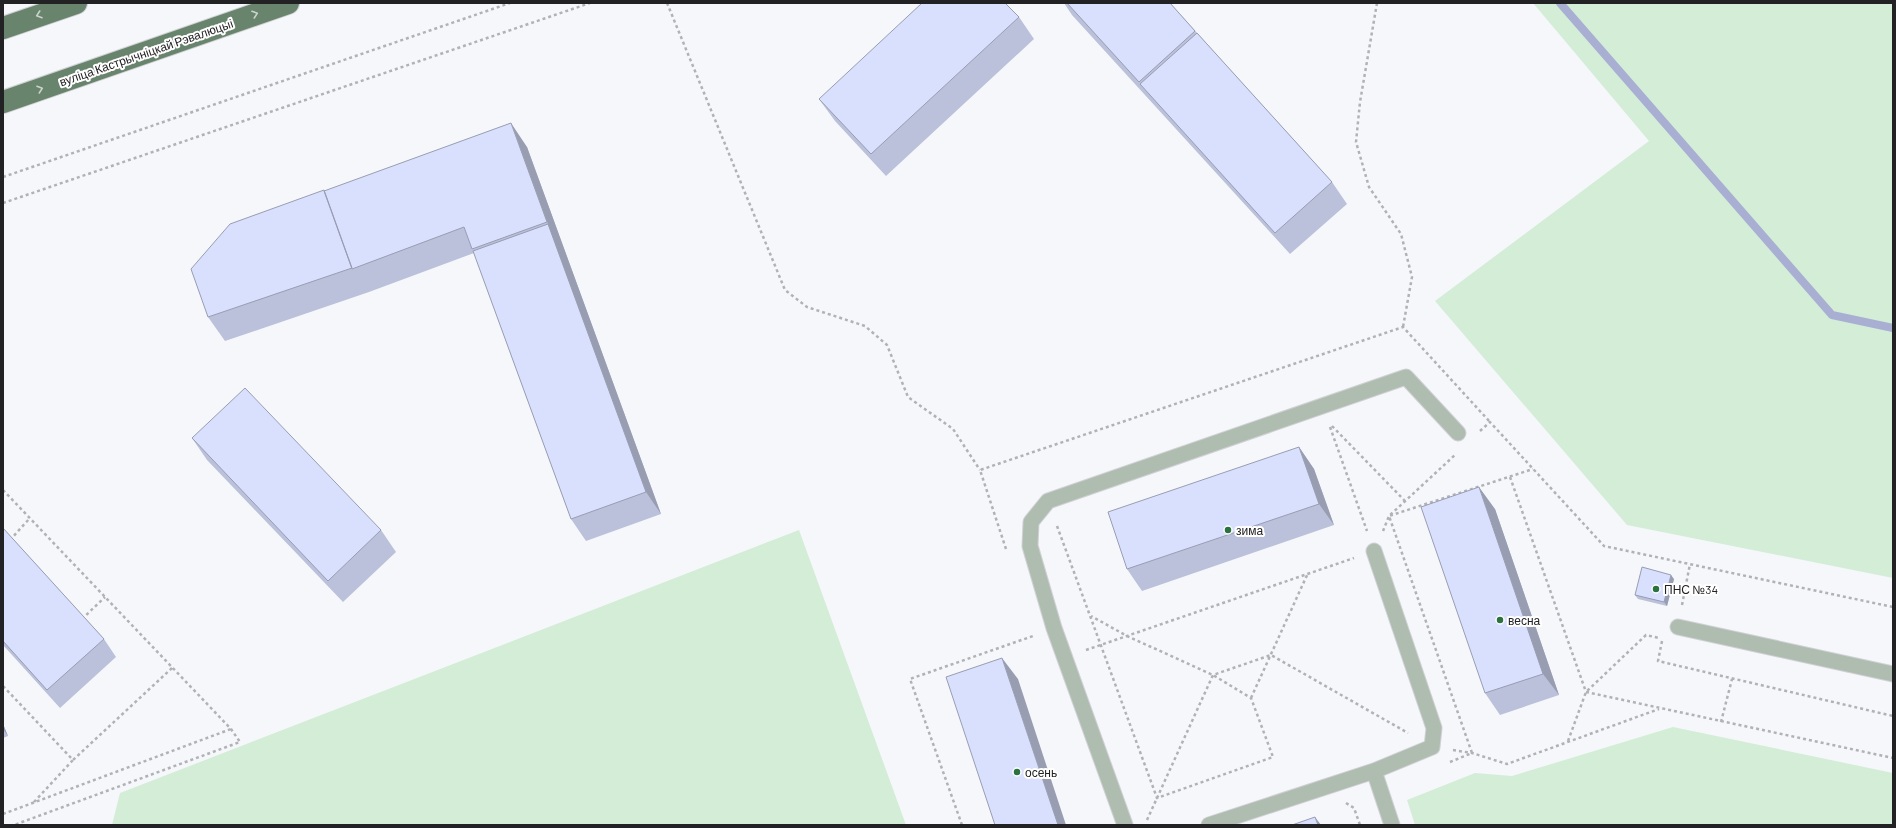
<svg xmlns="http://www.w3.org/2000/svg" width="1896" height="828" viewBox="0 0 1896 828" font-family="Barlow,sans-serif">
  <rect width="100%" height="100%" fill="#f6f7fb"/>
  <path fill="#d3edd7" d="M1533 3H1893V578L1627 525 1435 301 1649 141Z
    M799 530 906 825H112L120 793Z
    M1673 727 1893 773V825H1415L1407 800 1475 773 1512 776Z"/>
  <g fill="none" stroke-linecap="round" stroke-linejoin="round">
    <path stroke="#a8afd2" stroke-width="8" d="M1560 3 1832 315 1893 328"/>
    <g stroke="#d0d1d4" stroke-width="17">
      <path id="service" d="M1374 551 1434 728 1432 747 1374 771 1392 825
        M1678 627 1893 674
        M1125 825 1054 628 1030 546 1031 522 1048 501 1406 377 1458 433
        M1209 825 1374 771"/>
    </g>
    <g stroke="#d0d1d4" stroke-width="24">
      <path id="trunk" d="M3 28 76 3
        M3 102 288 3"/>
    </g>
    <path stroke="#b1b2b5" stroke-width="2.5" stroke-dasharray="3 3" stroke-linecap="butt" d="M667 3 785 290 807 307 865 326 887 345 908 397 953 429 980 470
      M1377 3 1360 102 1356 142 1369 187 1401 234 1412 277 1403 327
      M3 177 510 3
      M3 203 590 3
      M1332 426 1405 501
      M1330 427 1367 531
      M1480 431 1490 422 1604 546 1893 607
      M1510 477 1586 692
      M3 490 231 729 240 742 14 825
      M1057 526 1157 798 1273 757 1251 698 1213 675 1127 636 1091 616
      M1383 531 1389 516 1456 454
      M10 540 30 518
      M1006 549 980 470 1403 327 1490 422
      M1682 605 1690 564
      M82 619 105 597
      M1662 641 1658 661 1893 716
      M1086 650 1354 558
      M3 686 73 760 172 668
      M1586 692 1893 758
      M1251 698 1308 573
      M1721 722 1732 679
      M1568 741 1586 692 1646 635 1659 638
      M1453 750 1472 753 1507 764 1659 709
      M1450 762 1472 753 1389 516 1533 469
      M34 802 73 760
      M1346 803 1354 808 1360 825
      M3 814 231 729
      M1147 820 1213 675 1271 655 1408 733
      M962 825 910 679 1033 636"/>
    <use href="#service" stroke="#afbdb1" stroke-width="15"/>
    <use href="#trunk" stroke="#68846d" stroke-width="22"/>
  </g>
  <path fill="#bbc1da" d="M1064 3H1170L1332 182 1347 204 1290 254 1072 15Z
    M1019 17 1034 39 886 176 835 121 819 99Z
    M527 147 661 514 586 541 571 519 474 253 369 292 225 341 208 317 324 191Z
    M192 438 381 530 396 552 343 602 207 460Z
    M1299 447 1314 469 1334 525 1142 591 1127 569Z
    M1495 509 1559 695 1500 715 1485 693Z
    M3 528 104 639 116 657 60 708 3 645Z
    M1674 579 1667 606 1638 599 1635 595Z
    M3 724 8 736 3 738Z"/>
  <path fill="#989db1" d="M511 123 527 147 661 514 646 492Z
    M1299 447 1314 469 1334 525 1319 504Z
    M1479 487 1495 509 1559 695 1543 674Z
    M1671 575 1674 579 1667 606 1664 602Z
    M1002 658 1018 679 1066 825H1058Z
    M3 724 8 736 3 729Z
    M1315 817 1321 825H1318Z"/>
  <path fill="#d9e0fd" stroke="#989db1" d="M922 3H1005L1019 17 871 154 819 99Z
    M1067 3H1170L1195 31 1139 82Z
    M1197 33 1332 182 1275 233 1140 84Z
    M511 123 547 222 472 249 464 227 352 269 324 191Z
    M324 190 352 268 208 317 191 269 230 224Z
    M548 224 646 492 571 519 473 251Z
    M245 388 381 530 328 581 192 438Z
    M1299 447 1319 504 1127 569 1108 512Z
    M1479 487 1543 674 1485 693 1421 507Z
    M3 528 104 639 47 690 3 641Z
    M1642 567 1671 575 1664 602 1635 595Z
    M1002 658 1058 825H995L946 677Z
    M1315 817 1318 825H1292Z"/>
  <defs><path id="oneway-chevron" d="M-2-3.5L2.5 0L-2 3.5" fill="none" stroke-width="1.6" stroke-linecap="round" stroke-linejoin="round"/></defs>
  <g stroke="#cad4cc">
    <use href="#oneway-chevron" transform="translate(255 14) rotate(-19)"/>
    <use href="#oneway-chevron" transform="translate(39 15) rotate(161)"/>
    <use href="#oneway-chevron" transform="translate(40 89) rotate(-19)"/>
  </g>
  <g fill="#2a723f" stroke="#fff" stroke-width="1.5">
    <circle cx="1228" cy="530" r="4"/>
    <circle cx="1656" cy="589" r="4"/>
    <circle cx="1500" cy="620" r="4"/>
    <circle cx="1017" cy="772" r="4"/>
  </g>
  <g text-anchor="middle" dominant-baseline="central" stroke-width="4" stroke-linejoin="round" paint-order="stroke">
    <g font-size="12" fill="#222224" stroke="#fff">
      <text transform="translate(146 52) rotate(-19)">вуліца Кастрычніцкай Рэвалюцыі</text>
    </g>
    <g font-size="12" fill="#222224" stroke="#fff" text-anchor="start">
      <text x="1236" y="530">зима</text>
      <text x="1664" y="589">ПНС №34</text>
      <text x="1508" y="620">весна</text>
      <text x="1025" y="772">осень</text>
    </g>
  </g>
  <rect width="1896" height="828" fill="none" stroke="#222224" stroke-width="8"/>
</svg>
